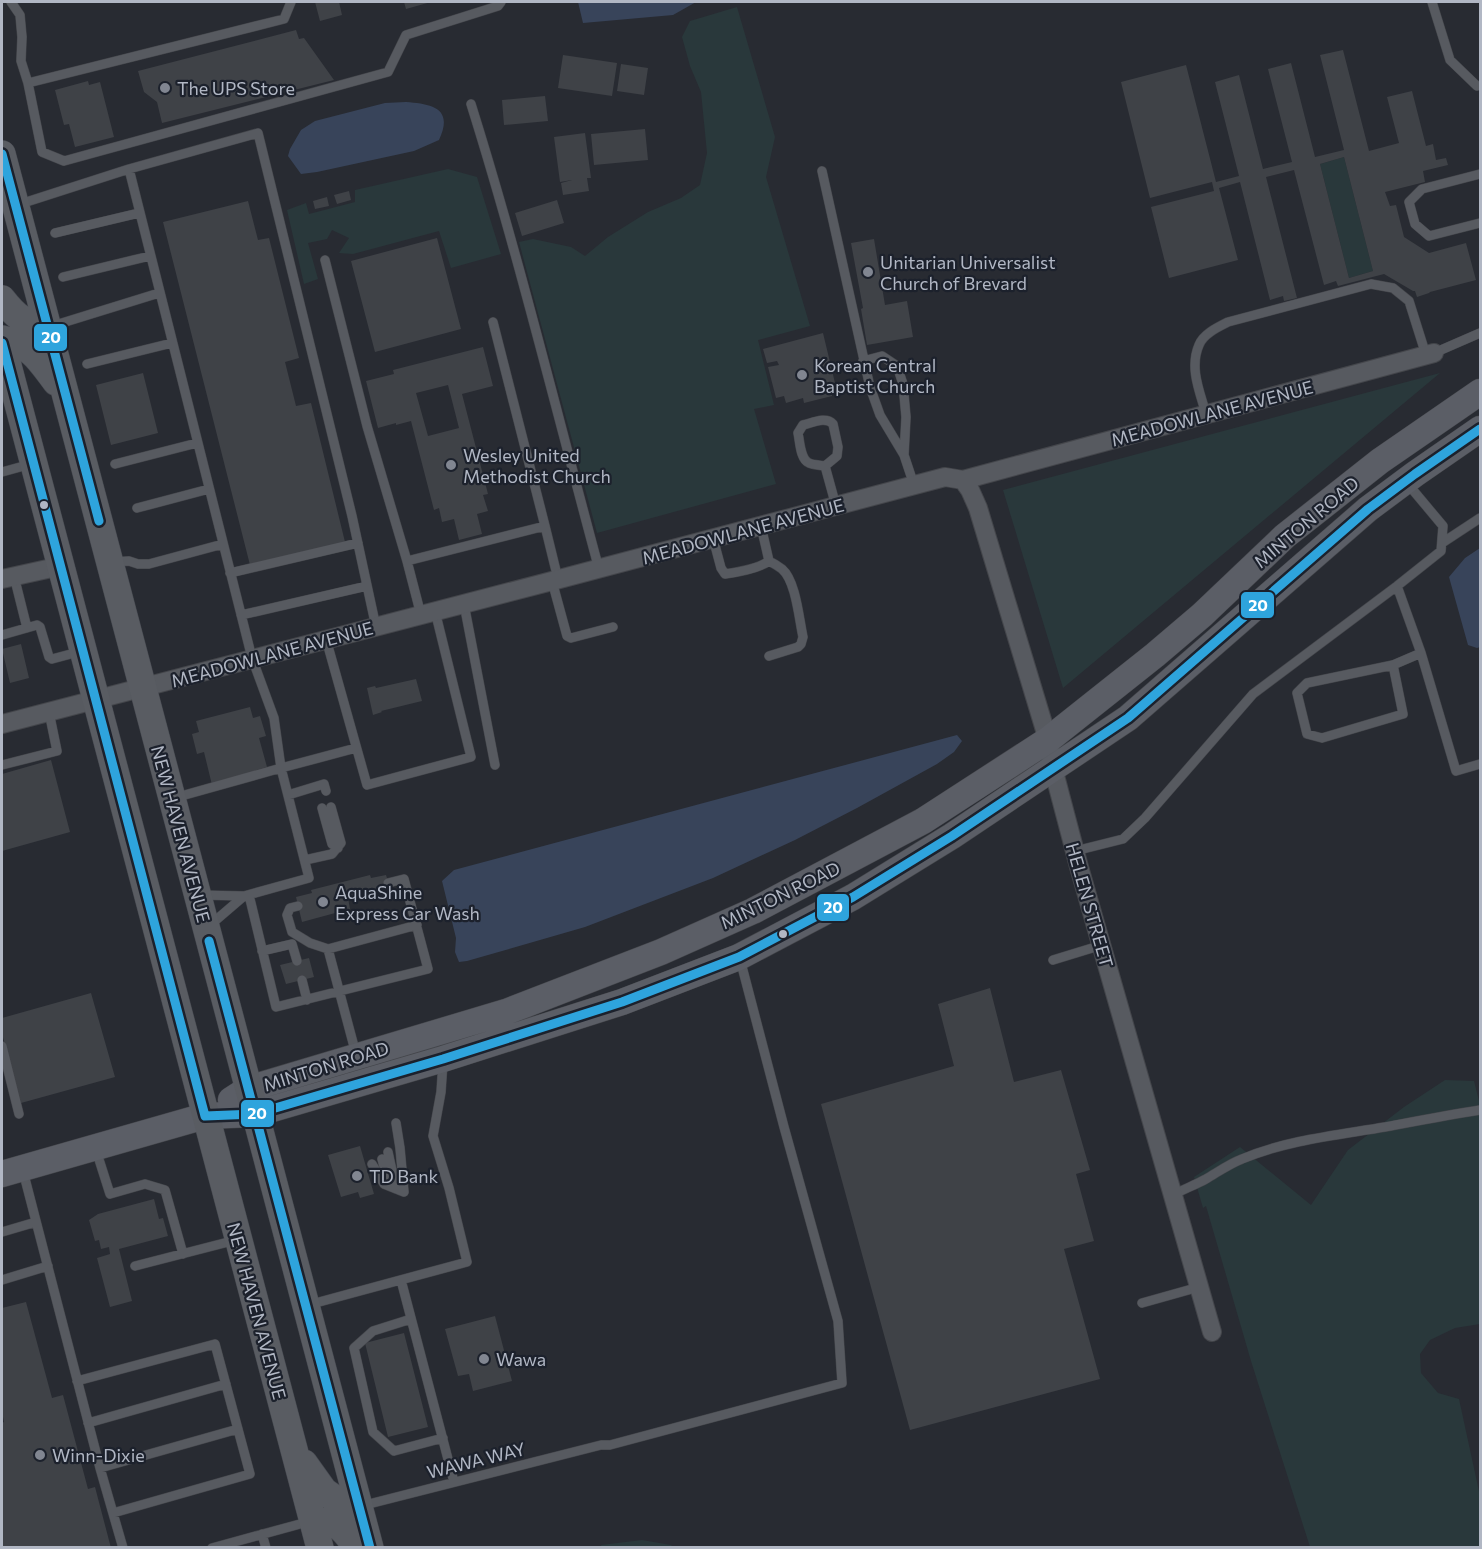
<svg xmlns="http://www.w3.org/2000/svg" width="1482" height="1549" viewBox="0 0 1482 1549" font-family="Commissioner,sans-serif">
  <rect width="100%" height="100%" fill="#282b32"/>
  <path fill="#29383b" d="M737 7 775 137 766 177 810 326 758 340 774 405 754 409 776 484 597 533 519 242 533 239 571 247 585 256 608 237 648 212 681 198 700 185 707 153 701 92 690 66 682 37 690 21Z
    M1344 157 1373 271 1349 278 1320 164Z
    M448 169 477 177 501 254 451 268 439 231 353 254 339 253 349 238 332 230 327 239 308 243 318 279 304 284 287 210 306 203 309 214 355 202V190Z
    M1440 373 1063 688 1003 490Z
    M1445 1080 1474 1081 1480 1105V1324L1455 1328 1430 1340 1420 1354 1421 1373 1438 1393 1459 1399 1480 1496V1547H1310L1251 1361 1206 1206 1203 1208 1194 1177 1240 1147 1311 1205 1348 1150 1404 1107Z
    M642 1540 671 1545 673 1547 602 1548 601 1545Z"/>
  <path fill="#38445a" d="M578 2H696L673 15 583 23Z
    M406 102C432 104 454 108 439 140L414 151 317 172 301 174 288 156 290 149 301 130 315 121 385 103Z
    M1480 548V647L1477 648 1468 645 1449 577 1465 558Z
    M957 735 962 741 954 752 937 764 857 808 795 840 713 878 585 927 488 955 467 961 459 962 455 952 456 938 442 881 454 870Z"/>
  <path fill="#3f4247" fill-rule="evenodd" d="M315 2H339L342 15 320 21Z
    M404 2H431L406 9Z
    M296 30 299 39 304 38 334 80 162 123 157 102 144 92 138 71Z
    M1343 50 1369 151 1399 143 1387 97 1412 91 1426 146 1433 144 1436 160 1446 158 1448 165 1423 171 1425 182 1385 192 1390 206 1396 205 1404 237 1429 253 1466 243 1476 280 1430 292 1429 293 1417 297 1415 291H1413L1384 274 1338 286 1336 281 1324 285 1294 170 1266 177 1297 298 1284 301 1283 296 1270 300 1240 182 1219 188 1238 260 1169 278 1151 207 1214 191 1212 182 1150 198 1121 82 1186 65 1216 182 1239 176 1215 82 1239 75 1263 169 1292 162 1268 69 1291 63 1315 157 1344 150 1320 55ZM1344 157 1373 271 1349 278 1320 164Z
    M563 55 617 63 612 96 558 88Z
    M621 64 648 68 644 95 617 91Z
    M88 81 89 85 100 82 114 137 75 147 69 124 64 125 55 90Z
    M545 96 548 121 504 125 502 100Z
    M645 129 648 160 594 165 591 134Z
    M585 133 591 178H587L589 191 563 195 561 183 572 180 560 182 554 137Z
    M349 191 351 200 337 204 334 195Z
    M327 197 329 206 315 209 313 201Z
    M557 200 564 223 522 236 515 213Z
    M248 201 258 240 269 238 299 358 285 362 296 406 311 403 345 542 250 565 163 222Z
    M437 238 461 329 375 352 351 261Z
    M874 239 885 305 907 301 913 337 867 345 861 309 863 308 851 243Z
    M823 333 835 383 830 384 832 396 804 403 803 398 786 403 784 396 776 398 768 367 779 365 777 361 767 363 763 349Z
    M483 347 493 386 462 394 488 494 483 495 488 511 477 514 482 534 459 540 454 519 442 522 439 508 434 510 411 421 396 425V423L378 428 366 381 394 374 393 370ZM448 385 459 428 428 436 416 393Z
    M143 373 158 433 111 445 96 385Z
    M21 644 29 678 10 683 2 649Z
    M416 679 422 701 381 711 382 712 373 715 367 688 375 686 376 688Z
    M250 707 253 718 260 716 266 736 259 738 267 767 257 770V773L212 785 204 752 197 754 192 734 199 732 196 721Z
    M51 760 70 832 2 851V774Z
    M370 875 371 878 386 875 390 888 348 898 350 909 302 922 296 897 312 893 311 890Z
    M309 958 314 977 286 984 280 965Z
    M990 988 1014 1082 1061 1070 1090 1170 1076 1174 1094 1241 1064 1249 1100 1379 910 1430 821 1104 954 1066 938 1004Z
    M91 993 115 1077 21 1103 2 1034V1018Z
    M360 1146 374 1194 360 1198 358 1192 341 1197 328 1155Z
    M154 1199 159 1219 163 1218 168 1236 119 1249 132 1301 110 1307 97 1258 110 1254 109 1247 101 1249 99 1240 95 1241 89 1220 98 1214Z
    M26 1302 52 1398 63 1395 88 1489 95 1487 111 1548H2V1423L4 1422 2 1412V1308Z
    M495 1316 512 1381 473 1391 469 1374 458 1376 445 1329Z
    M404 1333 428 1427 388 1437 365 1343Z"/>
  <g fill="none" stroke-linecap="round" stroke-linejoin="round">
    <g stroke="#44464b" stroke-width="10">
      <path id="service" d="M11 2 20 15 22 37 21 61 28 83 42 152 64 161 388 72 406 35 498 6 501 2
        M1432 2 1450 60 1477 86
        M28 83 284 19 291 2
        M471 104C519 257 557 414 599 569
        M129 169 252 658 274 718 281 768 356 748
        M822 171 870 387 880 415 904 455
        M1480 174 1422 189 1409 202 1415 224 1429 236 1480 223
        M17 205 129 169 258 133 352 516 376 627
        M55 233 139 213
        M325 260 367 426 407 561
        M63 277 150 256
        M493 322 545 526
        M49 327 159 293
        M1434 353 1480 333
        M863 361 882 356 897 366 903 384 906 417 904 455 914 485
        M87 364 172 343
        M1206 414C1200 392 1189 368 1199 345 1203 334 1218 327 1228 322L1371 284 1393 288 1409 301 1426 355
        M115 464 197 443
        M825 466C820 465 813 465 809 463 800 459 800 442 798 433L803 425C812 423 826 416 833 424L838 447 837 456 825 466 836 506
        M2 472 31 464
        M137 508 209 489
        M713 538 721 568 725 574C739 572 758 569 769 561L761 526
        M1442 543 1480 518
        M111 562 129 561 138 564H149L223 544
        M230 573 358 543
        M14 576 27 628
        M552 581 567 636 571 638 613 627
        M464 604 495 765
        M241 615 367 586
        M421 615 407 561 545 526 558 579
        M2 635 37 625 40 627 49 657 52 659 82 651
        M326 639 367 785 471 757 435 611
        M1421 653 1456 771 1480 764
        M769 656 798 647 801 644 803 637C799 619 796 581 782 569 778 566 773 563 769 561
        M1393 665 1403 714 1322 738 1307 734 1297 693 1307 683 1393 665 1421 653 1397 586
        M2 765 57 751 49 712
        M288 795 324 784 326 791
        M174 798 281 768 309 878 244 896 200 895
        M322 808 332 844 338 848
        M1075 851 1123 839 1145 818 1253 694 1397 586 1441 551 1443 526 1407 483
        M305 860 332 854 341 843 331 807
        M249 895 276 1007 428 969 404 879 388 883
        M298 906 290 908 287 915 292 932 310 943 328 949 417 925
        M209 926 244 896
        M328 949 356 1054
        M262 951 292 944 297 961
        M1053 960 1102 945
        M302 980 307 1000
        M2 1046 19 1114
        M96 1150 110 1194 145 1184 165 1190 183 1254
        M388 1152 396 1189
        M382 1159 389 1186
        M372 1164 384 1184 404 1192 400 1148 396 1123
        M23 1171 100 1468 123 1548
        M1173 1195C1184 1189 1195 1185 1206 1179 1218 1172 1229 1164 1242 1159 1287 1140 1338 1135 1385 1127 1417 1121 1448 1115 1480 1110
        M2 1232 36 1222
        M135 1266 236 1240
        M2 1280 48 1266
        M401 1280 454 1482
        M1142 1303 1199 1287
        M308 1305 467 1262 449 1188 433 1136 441 1092 443 1062
        M411 1319 373 1331 354 1348 373 1432 394 1451 443 1438
        M77 1381 215 1344 250 1474 113 1513
        M88 1423 226 1384
        M100 1468 238 1429
        M361 1506 601 1445H610L842 1383 838 1321 784 1127 740 959
        M262 1534 266 1548
        M212 1548 311 1521"/>
    </g>
    <g stroke="#44464b" stroke-width="20">
      <path id="minor" d="M963 480 970 490 978 508 1048 740 1053 768 1079 867 1212 1332
        M2 579 61 566
        M2 724 552 581 945 477 963 480 1434 353"/>
    </g>
    <g stroke="#44464b" stroke-width="27">
      <path id="secondary" d="M231 1100 248 1089 506 1012 661 952 753 911 923 821 1048 740 1155 655 1202 615 1285 536 1380 461 1480 392
        M2 1174 205 1116 255 1114 443 1059 622 1002 739 957 853 897 952 836 1128 718 1368 509 1415 474 1480 429"/>
    </g>
    <g stroke="#45484f" stroke-width="28">
      <path id="primary" d="M2 154 370 1548
        M2 299C17 318 23 322 47 327
        M2 339C32 346 38 358 56 382
        M2 343 320 1548
        M304 1463 324 1491 338 1501 359 1506
        M313 1520C339 1522 342 1527 357 1548"/>
    </g>
    <use href="#service" stroke="#575a60" stroke-width="9"/>
    <use href="#minor" stroke="#575a60" stroke-width="18"/>
    <use href="#secondary" stroke="#5b5e66" stroke-width="26"/>
    <use href="#primary" stroke="#595c62" stroke-width="27"/>
    <g stroke="#1c212c" stroke-width="14">
      <path id="bus-1" d="M2 154 99 521
        M2 343 205 1116 255 1114 443 1059 622 1002 739 957 853 897 952 836 1128 718 1368 509 1415 474 1480 429
        M209 941 370 1548"/>
    </g>
    <use href="#bus-1" stroke="#2ea4dd" stroke-width="9"/>
  </g>
  <g fill="#818691" stroke="#1c212c" stroke-width="2">
    <circle cx="165" cy="88" r="6"/>
    <circle cx="868" cy="272" r="6"/>
    <circle cx="802" cy="375" r="6"/>
    <circle cx="451" cy="465" r="6"/>
    <circle cx="323" cy="902" r="6"/>
    <circle cx="357" cy="1176" r="6"/>
    <circle cx="484" cy="1359" r="6"/>
    <circle cx="40" cy="1455" r="6"/>
  </g>
  <g fill="#b1b7c4" stroke="#1c212c" stroke-width="2">
    <circle cx="44" cy="505" r="5"/>
    <circle cx="783" cy="934" r="5"/>
  </g>
  <g text-anchor="middle" dominant-baseline="central" stroke-width="4.5" stroke-linejoin="round" paint-order="stroke">
    <g font-size="18" fill="#b1b7c4" stroke="#1c212c" text-anchor="start">
      <text x="177" y="88">The UPS Store</text>
      <text x="880" y="262">Unitarian Universalist<tspan x="880" dy="21">Church of Brevard</tspan></text>
      <text x="814" y="365">Korean Central<tspan x="814" dy="21">Baptist Church</tspan></text>
      <text x="463" y="455">Wesley United<tspan x="463" dy="21">Methodist Church</tspan></text>
      <text x="335" y="892">AquaShine<tspan x="335" dy="21">Express Car Wash</tspan></text>
      <text x="369" y="1176">TD Bank</text>
      <text x="496" y="1359">Wawa</text>
      <text x="52" y="1455">Winn-Dixie</text>
    </g>
    <g font-size="18" fill="#b1b7c4" stroke="#1c212c">
      <text transform="translate(1212 413) rotate(-15)">MEADOWLANE AVENUE</text>
      <text transform="translate(1306 522) rotate(-40)">MINTON ROAD</text>
      <text transform="translate(743 531) rotate(-15)">MEADOWLANE AVENUE</text>
      <text transform="translate(272 654) rotate(-15)">MEADOWLANE AVENUE</text>
      <text transform="translate(181 834) rotate(75)">NEW HAVEN AVENUE</text>
      <text transform="translate(780 895) rotate(-26)">MINTON ROAD</text>
      <text transform="translate(1090 905) rotate(74)">HELEN STREET</text>
      <text transform="translate(326 1066) rotate(-17)">MINTON ROAD</text>
      <text transform="translate(257 1311) rotate(75)">NEW HAVEN AVENUE</text>
      <text transform="translate(476 1460) rotate(-14)">WAWA WAY</text>
    </g>
  </g>
  <g stroke="#1c212c" stroke-width="2">
    <rect x="33" y="323" width="35" height="29" rx="6" fill="#2ea4dd"/>
    <rect x="1240" y="591" width="35" height="28" rx="6" fill="#2ea4dd"/>
    <rect x="816" y="893" width="34" height="29" rx="6" fill="#2ea4dd"/>
    <rect x="240" y="1099" width="35" height="29" rx="6" fill="#2ea4dd"/>
  </g>
  <g font-size="16" text-anchor="middle" font-weight="bold" fill="#fff">
    <text x="51" y="343">20</text>
    <text x="1258" y="611">20</text>
    <text x="833" y="913">20</text>
    <text x="257" y="1119">20</text>
  </g>
  <rect width="1482" height="1549" fill="none" stroke="#b1b7c4" stroke-width="6"/>
</svg>
